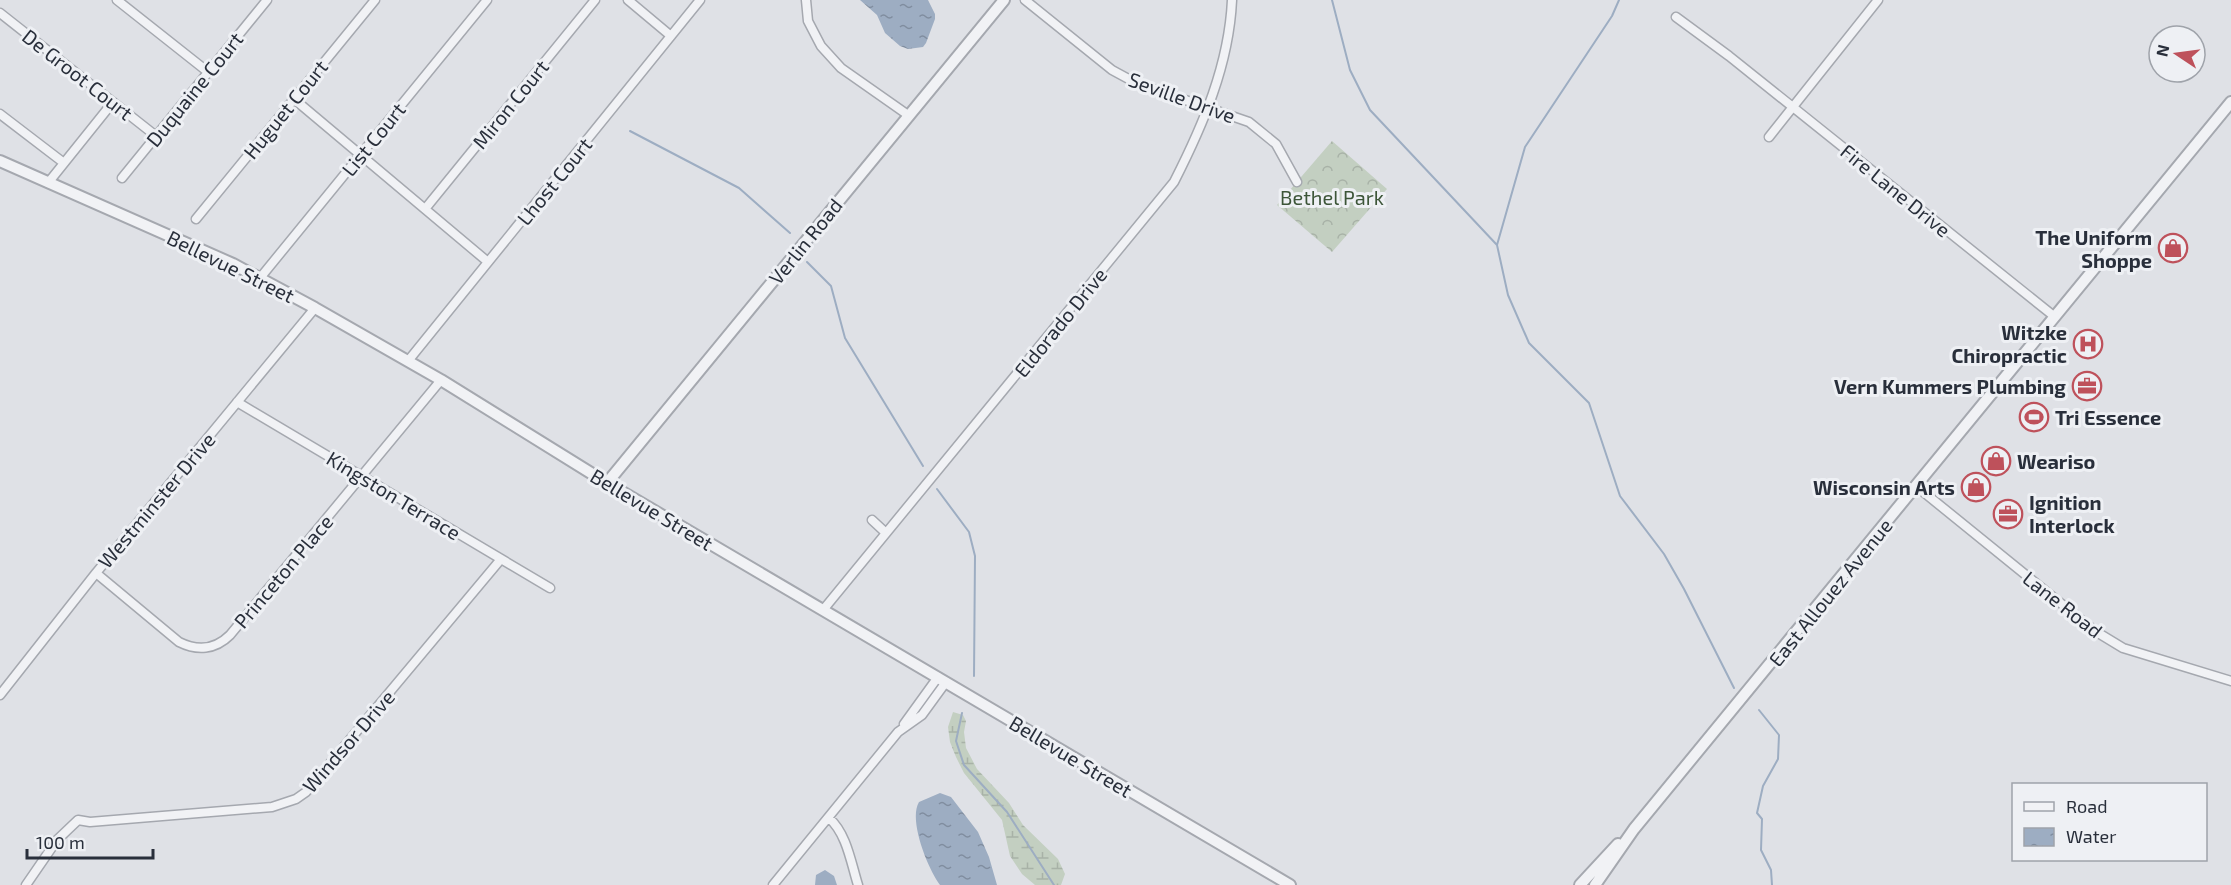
<svg xmlns="http://www.w3.org/2000/svg" width="2231" height="885" viewBox="0 0 2231 885" font-family="'Exo 2',sans-serif">
  <defs>
    <pattern id="forest-crowns" width="20" height="18" patternUnits="userSpaceOnUse" patternTransform="scale(1.5)"><rect width="20" height="18" fill="#c3cfc1"/><path d="M2 6a3 3 0 1 1 6 0M12 15a3 3 0 1 1 6 0" fill="none" stroke="#a8b2a7"/></pattern>
    <pattern id="wetland-marsh" width="20" height="14" patternUnits="userSpaceOnUse" patternTransform="scale(1.5)"><rect width="20" height="14" fill="#c3cfc1"/><path d="M1 5h8M5 5V1M11 12h8M15 12V8" fill="none" stroke="#a8b2a7"/></pattern>
    <pattern id="water-ripples" width="26" height="14" patternUnits="userSpaceOnUse" patternTransform="scale(1.5)"><rect width="26" height="14" fill="#9dadc2"/><path d="M2 4q2-2 4 0t4 0M15 11q2-2 4 0t4 0" fill="none" stroke="#808d9f"/></pattern>
  </defs>
  <rect width="100%" height="100%" fill="#dfe1e6"/>
  <path fill="url(#forest-crowns)" d="M1332 141 1387 189 1332 252 1277 205Z"/>
  <path fill="url(#wetland-marsh)" d="M953 712 963 715 966 721 964 732 966 748 977 769 1009 803 1023 825 1058 859 1065 874 1061 885H1035L1022 874 1010 856 1002 820 964 773 956 757 950 742 948 727Z"/>
  <path fill="#c3cfc1" d="M1356 181 1369 194 1360 204 1347 191Z"/>
  <path fill="url(#water-ripples)" d="M860 0H928L935 14V19L926 43 923 47 908 49 900 46 885 33 877 15Z
    M940 793 951 797 978 832 989 857 997 885H940C928 869 908 820 919 802Z
    M825 870 834 876 837 885H815L816 875Z"/>
  <g fill="none" stroke-linecap="round" stroke-linejoin="round">
    <path stroke="#9dadc2" stroke-width="2" d="M1332 0 1350 70 1370 110 1497 245
      M1619 0 1612 16 1525 147 1497 245 1508 295 1529 343 1589 403 1620 496 1664 554 1684 589 1734 688
      M630 131 739 188 790 233
      M807 262 831 286 845 338 923 466
      M937 489 969 532 975 556 974 676
      M1759 710 1779 735 1778 759 1763 786 1757 813 1762 819 1761 850 1771 870 1772 885
      M962 713 956 741 964 765 1007 812 1054 885"/>
    <g stroke="#a5a8af" stroke-width="11">
      <path id="minor" d="M117 0 208 72
        M628 0 671 36
        M806 0 808 21 821 46 841 68 908 115
        M1025 0 1112 70 1136 83 1249 122 1276 144 1297 182
        M0 13 156 136
        M1676 17 1729 56 2055 317
        M294 99 488 262
        M0 114 64 163
        M1769 137 1878 0
        M122 178 267 0
        M48 183 113 102
        M425 209 595 0
        M196 219 375 0
        M260 278 487 0
        M408 361 700 0
        M237 402 550 588
        M1916 486 2095 631 2123 648 2231 681
        M872 520 886 533
        M96 573 179 642C197 651 215 650 230 635L441 380
        M823 610 1174 182C1203 125 1229 65 1232 0
        M0 695 96 573 315 308
        M904 724 938 677
        M829 818C847 834 851 863 858 885
        M26 885 57 840 78 820 90 822 272 807 296 799 306 792 501 559
        M773 885 898 732 922 715 946 682"/>
    </g>
    <g stroke="#a5a8af" stroke-width="14">
      <path id="tertiary" d="M0 161 233 264 315 308 441 380 607 483 1290 885
        M607 483 1004 0
        M1580 885 1618 844
        M1595 885 1634 829 2231 102"/>
    </g>
    <use href="#minor" stroke="#f1f2f5" stroke-width="8"/>
    <use href="#tertiary" stroke="#f1f2f5" stroke-width="10"/>
  </g>
  <defs>
    <g id="shop-ring" transform="scale(1.5)"><circle r="9.5" fill="#eef0f4" stroke="#be515b" stroke-width="1.5"/><path d="M-5-2.5h2.3a2.7 3.5 0 0 1 5.4 0H5L5.5 6h-11ZM-1.5-2.5h3a1.5 2.3 0 0 0-3 0Z" fill="#be515b"/></g>
    <g id="hospital-ring" transform="scale(1.5)"><circle r="9.5" fill="#eef0f4" stroke="#be515b" stroke-width="1.5"/><path d="M-5-5h3v3.5h4V-5h3V5h-3V1.5h-4V5h-3Z" fill="#be515b"/></g>
    <g id="office-ring" transform="scale(1.5)"><circle r="9.5" fill="#eef0f4" stroke="#be515b" stroke-width="1.5"/><path d="M-6-3h4V-5.5h4V-3h4V5H-6ZM-1-4.5V-3h2v-1.5ZM-6 0V1H6V0Z" fill="#be515b"/></g>
    <g id="stadium-ring" transform="scale(1.5)"><circle r="9.5" fill="#eef0f4" stroke="#be515b" stroke-width="1.5"/><path d="M0-5a6.5 5 0 1 0 0 10a6.5 5 0 1 0 0-10ZM-3.5-1.8h7v3.6h-7Z" fill="#be515b"/></g>
  </defs>
  <g fill-rule="evenodd">
    <use href="#shop-ring" x="2173" y="248"/>
    <use href="#hospital-ring" x="2088" y="344"/>
    <use href="#office-ring" x="2087" y="386"/>
    <use href="#stadium-ring" x="2034" y="417"/>
    <use href="#shop-ring" x="1996" y="461"/>
    <use href="#shop-ring" x="1976" y="487"/>
    <use href="#office-ring" x="2008" y="514"/>
  </g>
  <g text-anchor="middle" dominant-baseline="central" stroke-width="6" stroke-linejoin="round" paint-order="stroke">
    <g font-size="20" fill="#292f3b" stroke="#eef0f4">
      <text transform="translate(78 74) rotate(38)">De Groot Court</text>
      <text transform="translate(194 89) rotate(-51)">Duquaine Court</text>
      <text transform="translate(1182 97) rotate(20)">Seville Drive</text>
      <text transform="translate(510 104) rotate(-51)">Miron Court</text>
      <text transform="translate(285 109) rotate(-51)">Huguet Court</text>
      <text transform="translate(373 139) rotate(-51)">List Court</text>
      <text transform="translate(554 181) rotate(-51)">Lhost Court</text>
      <text transform="translate(1896 190) rotate(39)">Fire Lane Drive</text>
      <text transform="translate(805 241) rotate(-51)">Verlin Road</text>
      <text transform="translate(231 266) rotate(26)">Bellevue Street</text>
      <text transform="translate(1060 322) rotate(-51)">Eldorado Drive</text>
      <text transform="translate(394 495) rotate(31)">Kingston Terrace</text>
      <text transform="translate(156 500) rotate(-50)">Westminster Drive</text>
      <text transform="translate(652 509) rotate(31)">Bellevue Street</text>
      <text transform="translate(283 571) rotate(-50)">Princeton Place</text>
      <text transform="translate(1830 592) rotate(-51)">East Allouez Avenue</text>
      <text transform="translate(2063 604) rotate(38)">Lane Road</text>
      <text transform="translate(348 741) rotate(-49)">Windsor Drive</text>
      <text transform="translate(1071 756) rotate(31)">Bellevue Street</text>
    </g>
    <g font-size="20" fill="#3c5538" stroke="#eef0f4">
      <text x="1332" y="197">Bethel Park</text>
    </g>
    <g font-size="20" font-weight="bold" fill="#292f3b" stroke="#eef0f4" text-anchor="end">
      <text x="2152" y="237">The Uniform<tspan x="2152" dy="23">Shoppe</tspan></text>
      <text x="2067" y="332">Witzke<tspan x="2067" dy="23">Chiropractic</tspan></text>
      <text x="2066" y="386">Vern Kummers Plumbing</text>
      <text x="2055" y="417" text-anchor="start">Tri Essence</text>
      <text x="2017" y="461" text-anchor="start">Weariso</text>
      <text x="1955" y="487">Wisconsin Arts</text>
      <text x="2029" y="502" text-anchor="start">Ignition<tspan x="2029" dy="23">Interlock</tspan></text>
    </g>
  </g>
  <rect x="2012" y="783" width="195" height="78" fill="#eef0f4" stroke="#9fa3aa" stroke-width="1.5"/>
  <rect x="2024" y="802" width="30" height="9" fill="#f1f2f5" stroke="#9fa3aa" stroke-width="1.5"/>
  <text x="2066" y="813" font-size="18" fill="#292f3b">Road</text>
  <rect x="2024" y="828" width="30" height="18" fill="url(#water-ripples)" stroke="#9fa3aa" stroke-width="1.5"/>
  <text x="2066" y="843" font-size="18" fill="#292f3b">Water</text>
  <g transform="translate(2177 54) rotate(283)"><circle r="28" fill="#eef0f4" stroke="#9fa3aa" stroke-width="1.5"/>
  <path d="M0-4.5L10 22L0 15L-10 22Z" fill="#be515b"/>
  <text y="-9" font-size="16" font-weight="bold" text-anchor="middle" fill="#292f3b">N</text>
  </g>
  <path d="M27 849v9h126v-9" fill="none" stroke="#292f3b" stroke-width="3"/>
  <text x="36" y="849" font-size="18" fill="#292f3b" stroke="#eef0f4" stroke-width="4.5" paint-order="stroke">100 m</text>
</svg>
